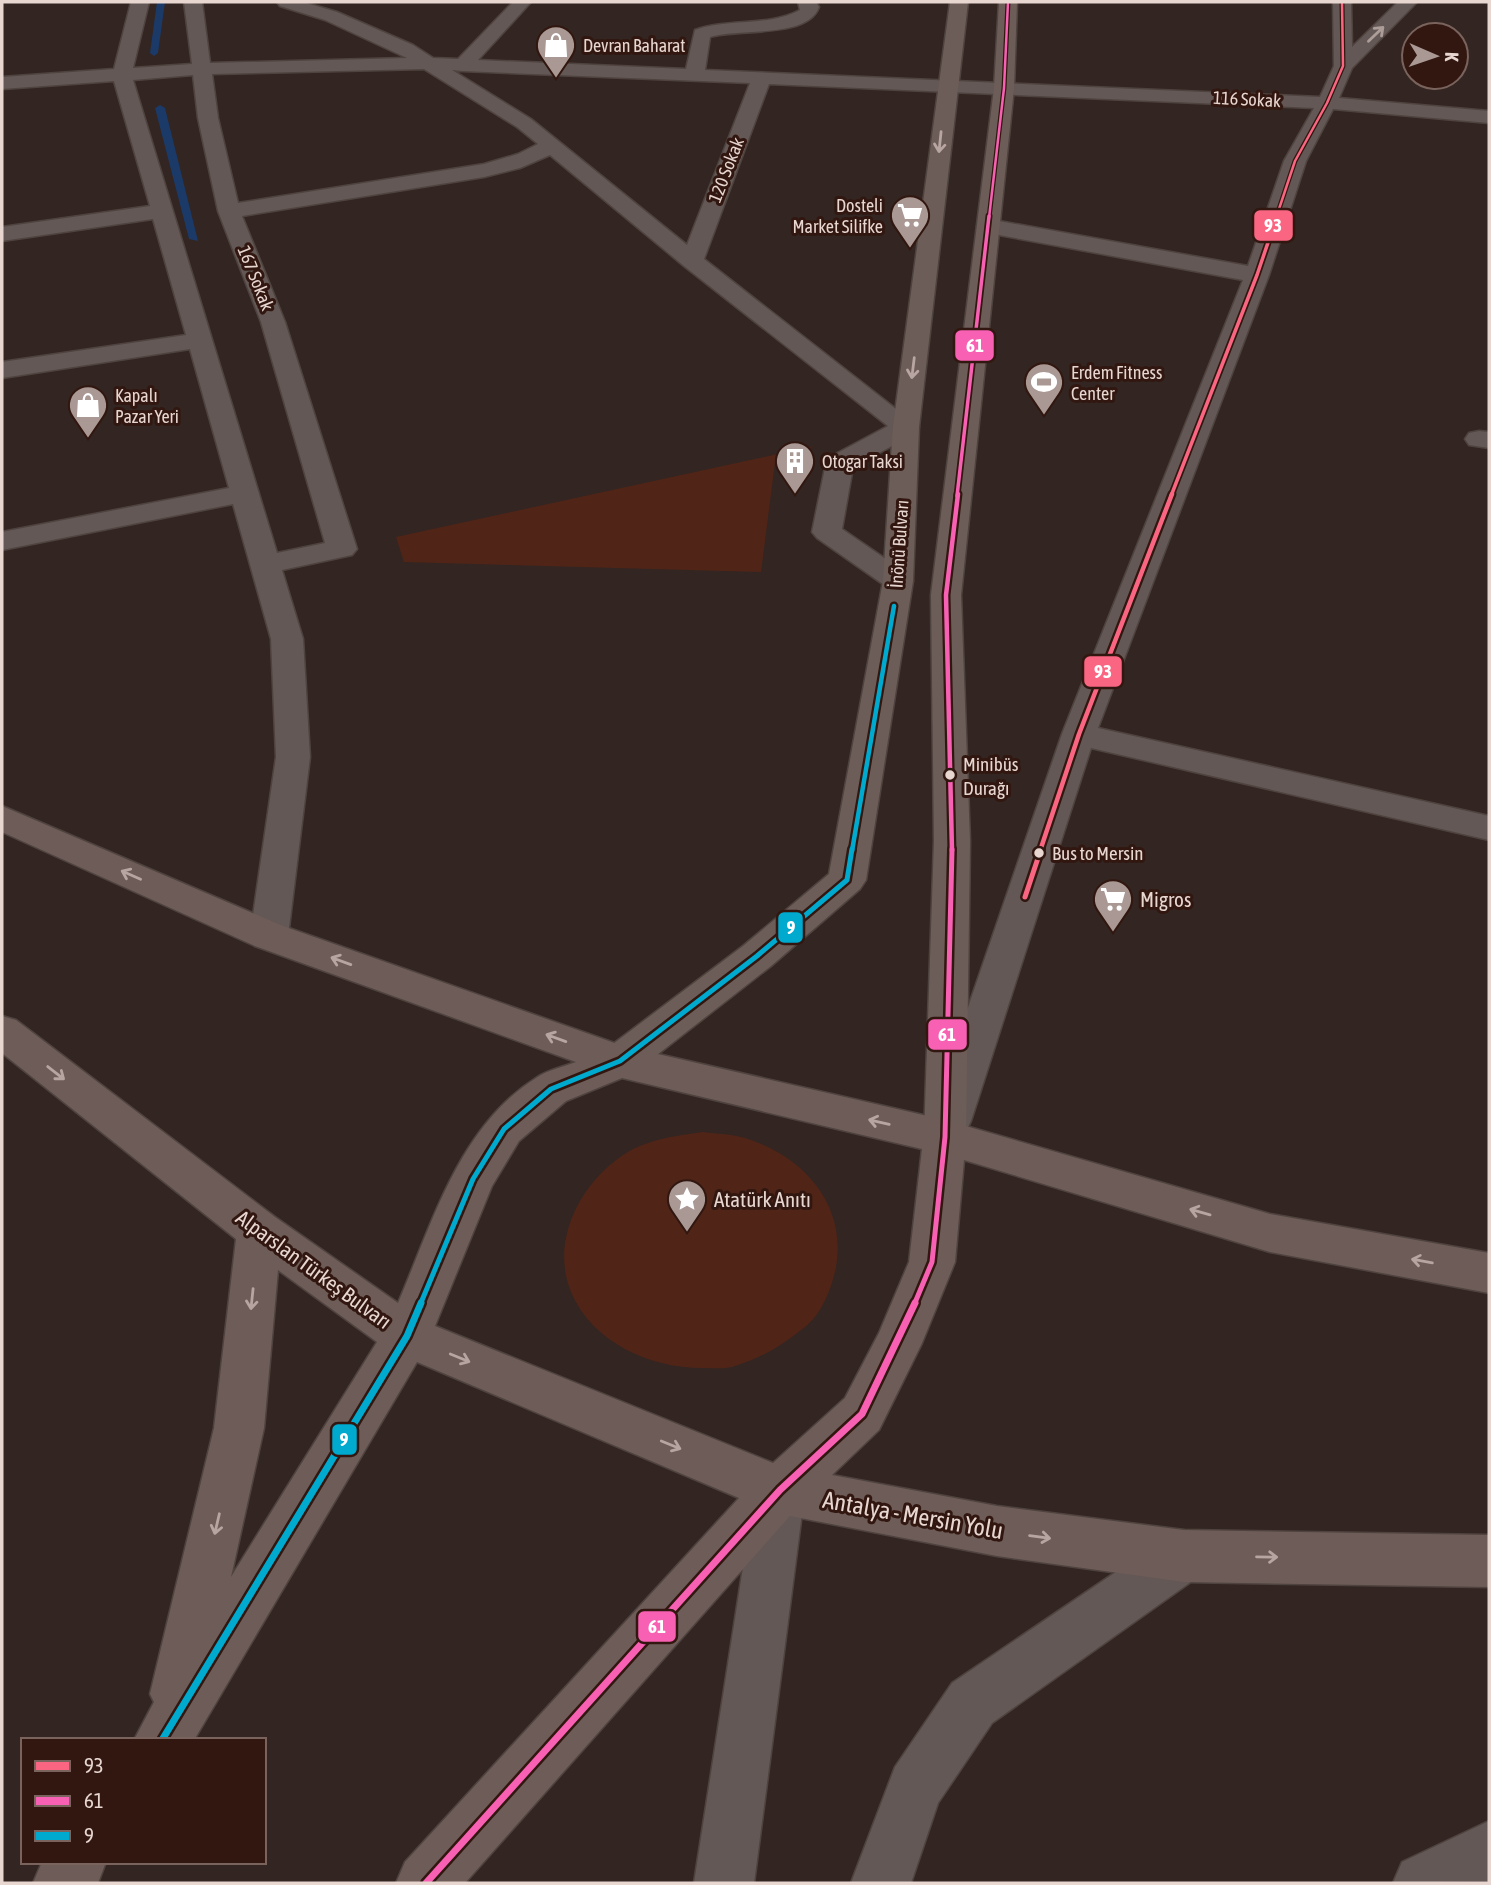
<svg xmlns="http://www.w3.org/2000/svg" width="1491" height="1885" viewBox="0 0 1491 1885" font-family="'Asap Condensed',sans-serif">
  <rect width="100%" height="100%" fill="#332521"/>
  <path fill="#502518" d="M815 446 775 462 761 572 404 562 396 537Z
    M703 1132C717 1134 732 1134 745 1138 803 1156 847 1204 836 1267 832 1287 822 1314 805 1327 781 1346 762 1358 732 1367 724 1369 714 1368 705 1368 653 1369 593 1344 571 1292 550 1241 580 1184 623 1155 647 1139 676 1136 703 1132Z"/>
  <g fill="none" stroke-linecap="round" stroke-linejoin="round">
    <path fill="#1b3a68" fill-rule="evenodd" d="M157 2H165L158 53 154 56 150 53Z
      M160 105 165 108 198 241 189 239 155 108Z"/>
    <g stroke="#4f433f" stroke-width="3">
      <path id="minor" d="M131 2H149L133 68 192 64 184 2H202L210 63 407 58 325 20 280 6 277 2H303L337 12 413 45 433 58 458 59 513 2H531L478 60 686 69 695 30C729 18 768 27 800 10L798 2H816L819 7C808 39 737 28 710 37L705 70 1320 97 1334 66 1333 2H1351L1352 47 1398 2H1417L1352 68 1339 98 1489 111V123L1333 109 1306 161 1269 275 1098 728 1489 816V840L1091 748 971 1121 965 1133 950 1138 935 1133 929 1121 1062 734 1243 280 988 233 980 231 977 226 980 221 988 219 1248 266 1284 161 1314 108 769 84 704 259 919 427 916 433 853 467 842 529 909 575 913 581 909 587 898 590 887 587 817 538 812 532 826 463 830 457 888 426 684 266 550 155 520 168 484 177 242 216 285 322 357 549 352 555 282 570 303 639 310 757 288 936 283 946 269 950 255 946 250 936 276 757 271 639 233 504 2 550V532L229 488 190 349 2 378V362L186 335 153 219 2 241V227L150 206 114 81 2 89V77L114 69ZM424 69 517 127 538 144 518 154 484 164 238 203 218 118 212 74ZM452 70 463 71 750 83 687 245 531 119ZM193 75 198 118 218 211 261 322 325 543 277 553 133 80Z
        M1479 431 1489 432V448L1469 445 1465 439 1469 433Z
        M780 1466 798 1473 805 1490 754 1883H694L755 1490 762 1473Z
        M1184 1530 1202 1538 1210 1556 1202 1574 992 1723 938 1803 911 1883H851L895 1767 952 1683 1166 1538Z
        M1489 1821V1881L1393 1883 1402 1862Z"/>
    </g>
    <g stroke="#4f433f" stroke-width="3">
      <path id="major" d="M950 2H968L919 427 913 581 866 880 860 889 771 966 635 1072 620 1077 605 1072 599 1061 605 1050 743 946 829 874 883 581 893 427Z
        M999 2H1017L1014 88 961 595 970 841 966 1137 960 1149 945 1154 930 1149 924 1137 934 841 931 595 994 88Z"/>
    </g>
    <g stroke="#4f433f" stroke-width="3">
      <path id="highway" d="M2 806 283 926 623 1046 945 1120 1270 1214 1489 1253V1293L1270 1252 964 1160 955 1262 922 1343 879 1430 832 1475 997 1506 1184 1530 1489 1535V1587L1184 1582 997 1556 790 1516 465 1883H396L405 1862 739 1498 417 1362 194 1740H134L154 1702 150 1694 214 1428 236 1239 2 1053V1016L16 1020 275 1217 398 1303C432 1224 459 1126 536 1078 547 1070 563 1067 576 1062L255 946 2 832ZM622 1078 922 1149 909 1262 879 1333 845 1398 773 1463 435 1326 492 1186 519 1141 566 1101ZM278 1270 377 1342 231 1577 264 1428Z
        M42 1862H106L98 1883H33Z"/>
    </g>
    <use href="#minor" fill="#635855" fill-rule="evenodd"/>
    <use href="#major" fill="#6d5d58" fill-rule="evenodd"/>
    <use href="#highway" fill="#6e5c58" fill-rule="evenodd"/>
    <g stroke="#311710" stroke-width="5">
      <path id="bus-1-far3" d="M1276 218 1295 161 1327 103 1343 66 1342 2"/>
    </g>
    <g stroke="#311710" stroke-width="7">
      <path id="bus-1-far2" d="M1171 496 1257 275 1277 216"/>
    </g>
    <g stroke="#311710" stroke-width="9">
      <path id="bus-1-far1" d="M1040 851 1079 734 1172 494"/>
    </g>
    <g stroke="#311710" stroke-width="10">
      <path id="bus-1" d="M1025 897 1041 849"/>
    </g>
    <g stroke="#311710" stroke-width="5">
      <path id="bus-2-far4" d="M989 218 1004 88 1008 2"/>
    </g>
    <g stroke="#311710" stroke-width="7">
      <path id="bus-2-far3" d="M957 496 989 216"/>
    </g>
    <g stroke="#311710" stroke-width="9">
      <path id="bus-2-far2" d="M952 851 946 595 958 494"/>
    </g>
    <g stroke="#311710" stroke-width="10">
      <path id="bus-2-far1" d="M914 1305 932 1262 945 1137 952 849"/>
    </g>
    <g stroke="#311710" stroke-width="12">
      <path id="bus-2" d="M426 1883 780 1490 862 1414 915 1303"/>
    </g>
    <g stroke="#311710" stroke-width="9">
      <path id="bus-3-far2" d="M852 851 894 606"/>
    </g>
    <g stroke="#311710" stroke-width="10">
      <path id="bus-3-far1" d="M420 1305 473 1179 504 1129 551 1089 620 1061 757 956 847 880 852 849"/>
    </g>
    <g stroke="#311710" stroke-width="12">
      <path id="bus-3" d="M162 1740 407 1336 421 1303"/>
    </g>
    <use href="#bus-1-far3" stroke="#fa6682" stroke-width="2.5"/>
    <use href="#bus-1-far2" stroke="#fa6682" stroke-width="3.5"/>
    <use href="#bus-1-far1" stroke="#fa6682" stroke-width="4.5"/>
    <use href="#bus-1" stroke="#fa6682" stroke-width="5"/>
    <use href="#bus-2-far4" stroke="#f860b3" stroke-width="2.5"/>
    <use href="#bus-2-far3" stroke="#f860b3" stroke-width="3.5"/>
    <use href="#bus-2-far2" stroke="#f860b3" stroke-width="4.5"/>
    <use href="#bus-2-far1" stroke="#f860b3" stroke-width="5"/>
    <use href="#bus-2" stroke="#f860b3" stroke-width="7"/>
    <use href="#bus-3-far2" stroke="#00a9ce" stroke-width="4.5"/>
    <use href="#bus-3-far1" stroke="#00a9ce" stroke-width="5"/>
    <use href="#bus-3" stroke="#00a9ce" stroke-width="7"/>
  </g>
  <defs><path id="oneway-shaft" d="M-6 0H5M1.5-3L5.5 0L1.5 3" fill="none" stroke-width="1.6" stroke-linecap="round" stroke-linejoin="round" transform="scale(1.75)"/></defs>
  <use stroke="#ac9d99" href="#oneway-shaft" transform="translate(1376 34) rotate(-44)"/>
  <g stroke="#b7a6a1">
    <use href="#oneway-shaft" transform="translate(940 142) rotate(96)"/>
    <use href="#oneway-shaft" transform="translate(913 368) rotate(97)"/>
  </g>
  <g stroke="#b7a5a1">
    <use href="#oneway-shaft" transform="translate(131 875) rotate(-156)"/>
    <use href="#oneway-shaft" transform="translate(341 961) rotate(-160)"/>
    <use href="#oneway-shaft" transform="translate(556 1038) rotate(-160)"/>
    <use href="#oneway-shaft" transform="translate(56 1073) rotate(38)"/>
    <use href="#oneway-shaft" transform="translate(879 1122) rotate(-167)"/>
    <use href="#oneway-shaft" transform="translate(1200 1212) rotate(-164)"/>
    <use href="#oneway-shaft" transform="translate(1422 1261) rotate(-170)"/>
    <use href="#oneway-shaft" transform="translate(252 1299) rotate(96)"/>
    <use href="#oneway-shaft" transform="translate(460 1358) rotate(22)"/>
    <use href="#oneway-shaft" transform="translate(671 1445) rotate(22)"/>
    <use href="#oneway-shaft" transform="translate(217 1524) rotate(103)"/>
    <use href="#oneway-shaft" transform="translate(1040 1537) rotate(7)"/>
    <use href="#oneway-shaft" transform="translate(1267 1557) rotate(1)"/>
  </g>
  <defs>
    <g id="shop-pin" transform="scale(2.0125)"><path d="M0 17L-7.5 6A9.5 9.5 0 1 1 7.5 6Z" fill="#a99893" stroke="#311710"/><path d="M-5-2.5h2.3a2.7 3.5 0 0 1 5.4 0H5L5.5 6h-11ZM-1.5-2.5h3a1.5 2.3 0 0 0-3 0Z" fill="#fff"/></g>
    <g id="supermarket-pin" transform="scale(2.0125)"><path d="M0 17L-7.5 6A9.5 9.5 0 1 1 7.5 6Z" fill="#a99893" stroke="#311710"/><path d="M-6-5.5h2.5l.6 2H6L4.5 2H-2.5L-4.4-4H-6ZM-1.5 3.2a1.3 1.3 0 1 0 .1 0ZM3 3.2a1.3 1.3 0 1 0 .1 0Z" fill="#fff"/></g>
    <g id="stadium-pin" transform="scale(2.0125)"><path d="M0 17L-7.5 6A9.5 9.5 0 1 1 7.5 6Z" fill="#a99893" stroke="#311710"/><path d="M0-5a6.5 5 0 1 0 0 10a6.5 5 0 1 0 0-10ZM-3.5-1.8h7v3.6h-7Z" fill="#fff"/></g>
    <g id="building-pin" transform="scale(2.0125)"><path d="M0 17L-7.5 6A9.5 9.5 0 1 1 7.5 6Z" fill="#a99893" stroke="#311710"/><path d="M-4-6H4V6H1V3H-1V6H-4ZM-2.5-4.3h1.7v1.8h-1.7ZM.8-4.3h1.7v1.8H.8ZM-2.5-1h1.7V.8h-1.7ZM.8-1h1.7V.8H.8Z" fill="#fff"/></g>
    <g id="sight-pin" transform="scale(2.0125)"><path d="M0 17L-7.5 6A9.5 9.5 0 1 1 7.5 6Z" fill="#a99893" stroke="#311710"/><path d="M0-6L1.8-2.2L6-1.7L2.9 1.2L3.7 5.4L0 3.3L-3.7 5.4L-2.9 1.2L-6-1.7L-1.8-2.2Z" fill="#fff"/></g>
  </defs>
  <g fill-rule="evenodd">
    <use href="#shop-pin" x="556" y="45"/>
    <use href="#supermarket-pin" x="910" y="215"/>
    <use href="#stadium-pin" x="1044" y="382"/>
    <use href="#shop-pin" x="88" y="405"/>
    <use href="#building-pin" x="795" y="461"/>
    <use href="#supermarket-pin" x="1113" y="899"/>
    <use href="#sight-pin" x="687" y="1199"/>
  </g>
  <g fill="#e8d6d1" stroke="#311710" stroke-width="2.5">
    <circle cx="950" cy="775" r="6"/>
    <circle cx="1039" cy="853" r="6"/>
  </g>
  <g text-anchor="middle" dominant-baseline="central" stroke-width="6" stroke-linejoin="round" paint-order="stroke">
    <g font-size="18" fill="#e8d6d1" stroke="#311710" text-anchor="start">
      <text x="583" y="45">Devran Baharat</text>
      <text x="883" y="205" text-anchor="end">Dosteli<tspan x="883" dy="21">Market Silifke</tspan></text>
      <text x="1071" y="372">Erdem Fitness<tspan x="1071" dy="21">Center</tspan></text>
      <text x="115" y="395">Kapalı<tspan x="115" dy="21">Pazar Yeri</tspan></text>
      <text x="822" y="461">Otogar Taksi</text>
    </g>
    <g font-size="18" fill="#e8d6d1" stroke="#311710">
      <text transform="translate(1247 99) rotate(3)">116 Sokak</text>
      <text transform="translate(726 170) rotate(-69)">120 Sokak</text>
      <text transform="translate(256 278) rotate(68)">167 Sokak</text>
      <text transform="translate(899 544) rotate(-86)">İnönü Bulvarı</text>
    </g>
    <g font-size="19" fill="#e8d6d1" stroke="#311710" text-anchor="start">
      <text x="963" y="764">Minibüs<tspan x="963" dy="24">Durağı</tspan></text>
      <text x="1052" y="853">Bus to Mersin</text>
    </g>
    <g font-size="21" fill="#e8d6d1" stroke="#311710" text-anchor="start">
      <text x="1140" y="899">Migros</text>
      <text x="714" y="1199">Atatürk Anıtı</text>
    </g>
    <g font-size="21" fill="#e8d6d1" stroke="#311710">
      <text transform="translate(314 1269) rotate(36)">Alparslan Türkeş Bulvarı</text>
    </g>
    <g font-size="24" fill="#e8d6d1" stroke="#311710">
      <text transform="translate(913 1515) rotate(10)">Antalya - Mersin Yolu</text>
    </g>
  </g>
  <g stroke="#311710" stroke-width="2.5">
    <rect x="1253" y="209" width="41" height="33" rx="7" fill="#fa6682"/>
    <rect x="954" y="329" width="41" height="33" rx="7" fill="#f860b3"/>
    <rect x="1083" y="655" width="40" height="33" rx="7" fill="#fa6682"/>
    <rect x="777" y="911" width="27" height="33" rx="7" fill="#00a9ce"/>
    <rect x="927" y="1018" width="41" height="33" rx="7" fill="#f860b3"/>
    <rect x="331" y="1423" width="27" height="33" rx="7" fill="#00a9ce"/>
    <rect x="637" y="1610" width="40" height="33" rx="7" fill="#f860b3"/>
  </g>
  <g font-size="19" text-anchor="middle" font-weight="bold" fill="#fff">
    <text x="1273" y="232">93</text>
    <text x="975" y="352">61</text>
    <text x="1103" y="678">93</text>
    <text x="791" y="934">9</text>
    <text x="947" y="1041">61</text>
    <text x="344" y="1446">9</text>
    <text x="657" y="1633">61</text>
  </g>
  <rect width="1491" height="1885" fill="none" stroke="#e8d6d1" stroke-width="7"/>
  <rect x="21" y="1738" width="245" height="126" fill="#311710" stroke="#7a635d" stroke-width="2"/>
  <rect x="35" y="1761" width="35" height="10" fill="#fa6682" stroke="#7a635d" stroke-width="2"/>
  <text x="84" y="1773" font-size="21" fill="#e8d6d1">93</text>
  <rect x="35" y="1796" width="35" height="10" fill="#f860b3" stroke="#7a635d" stroke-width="2"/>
  <text x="84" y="1808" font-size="21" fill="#e8d6d1">61</text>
  <rect x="35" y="1831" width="35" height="10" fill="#00a9ce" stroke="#7a635d" stroke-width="2"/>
  <text x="84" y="1843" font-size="21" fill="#e8d6d1">9</text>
  <g transform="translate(1435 56) rotate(92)"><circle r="33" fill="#311710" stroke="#7a635d" stroke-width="2"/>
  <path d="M0-5L12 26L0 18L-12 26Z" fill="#a99893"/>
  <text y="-10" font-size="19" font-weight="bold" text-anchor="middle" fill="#e8d6d1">K</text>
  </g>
</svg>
